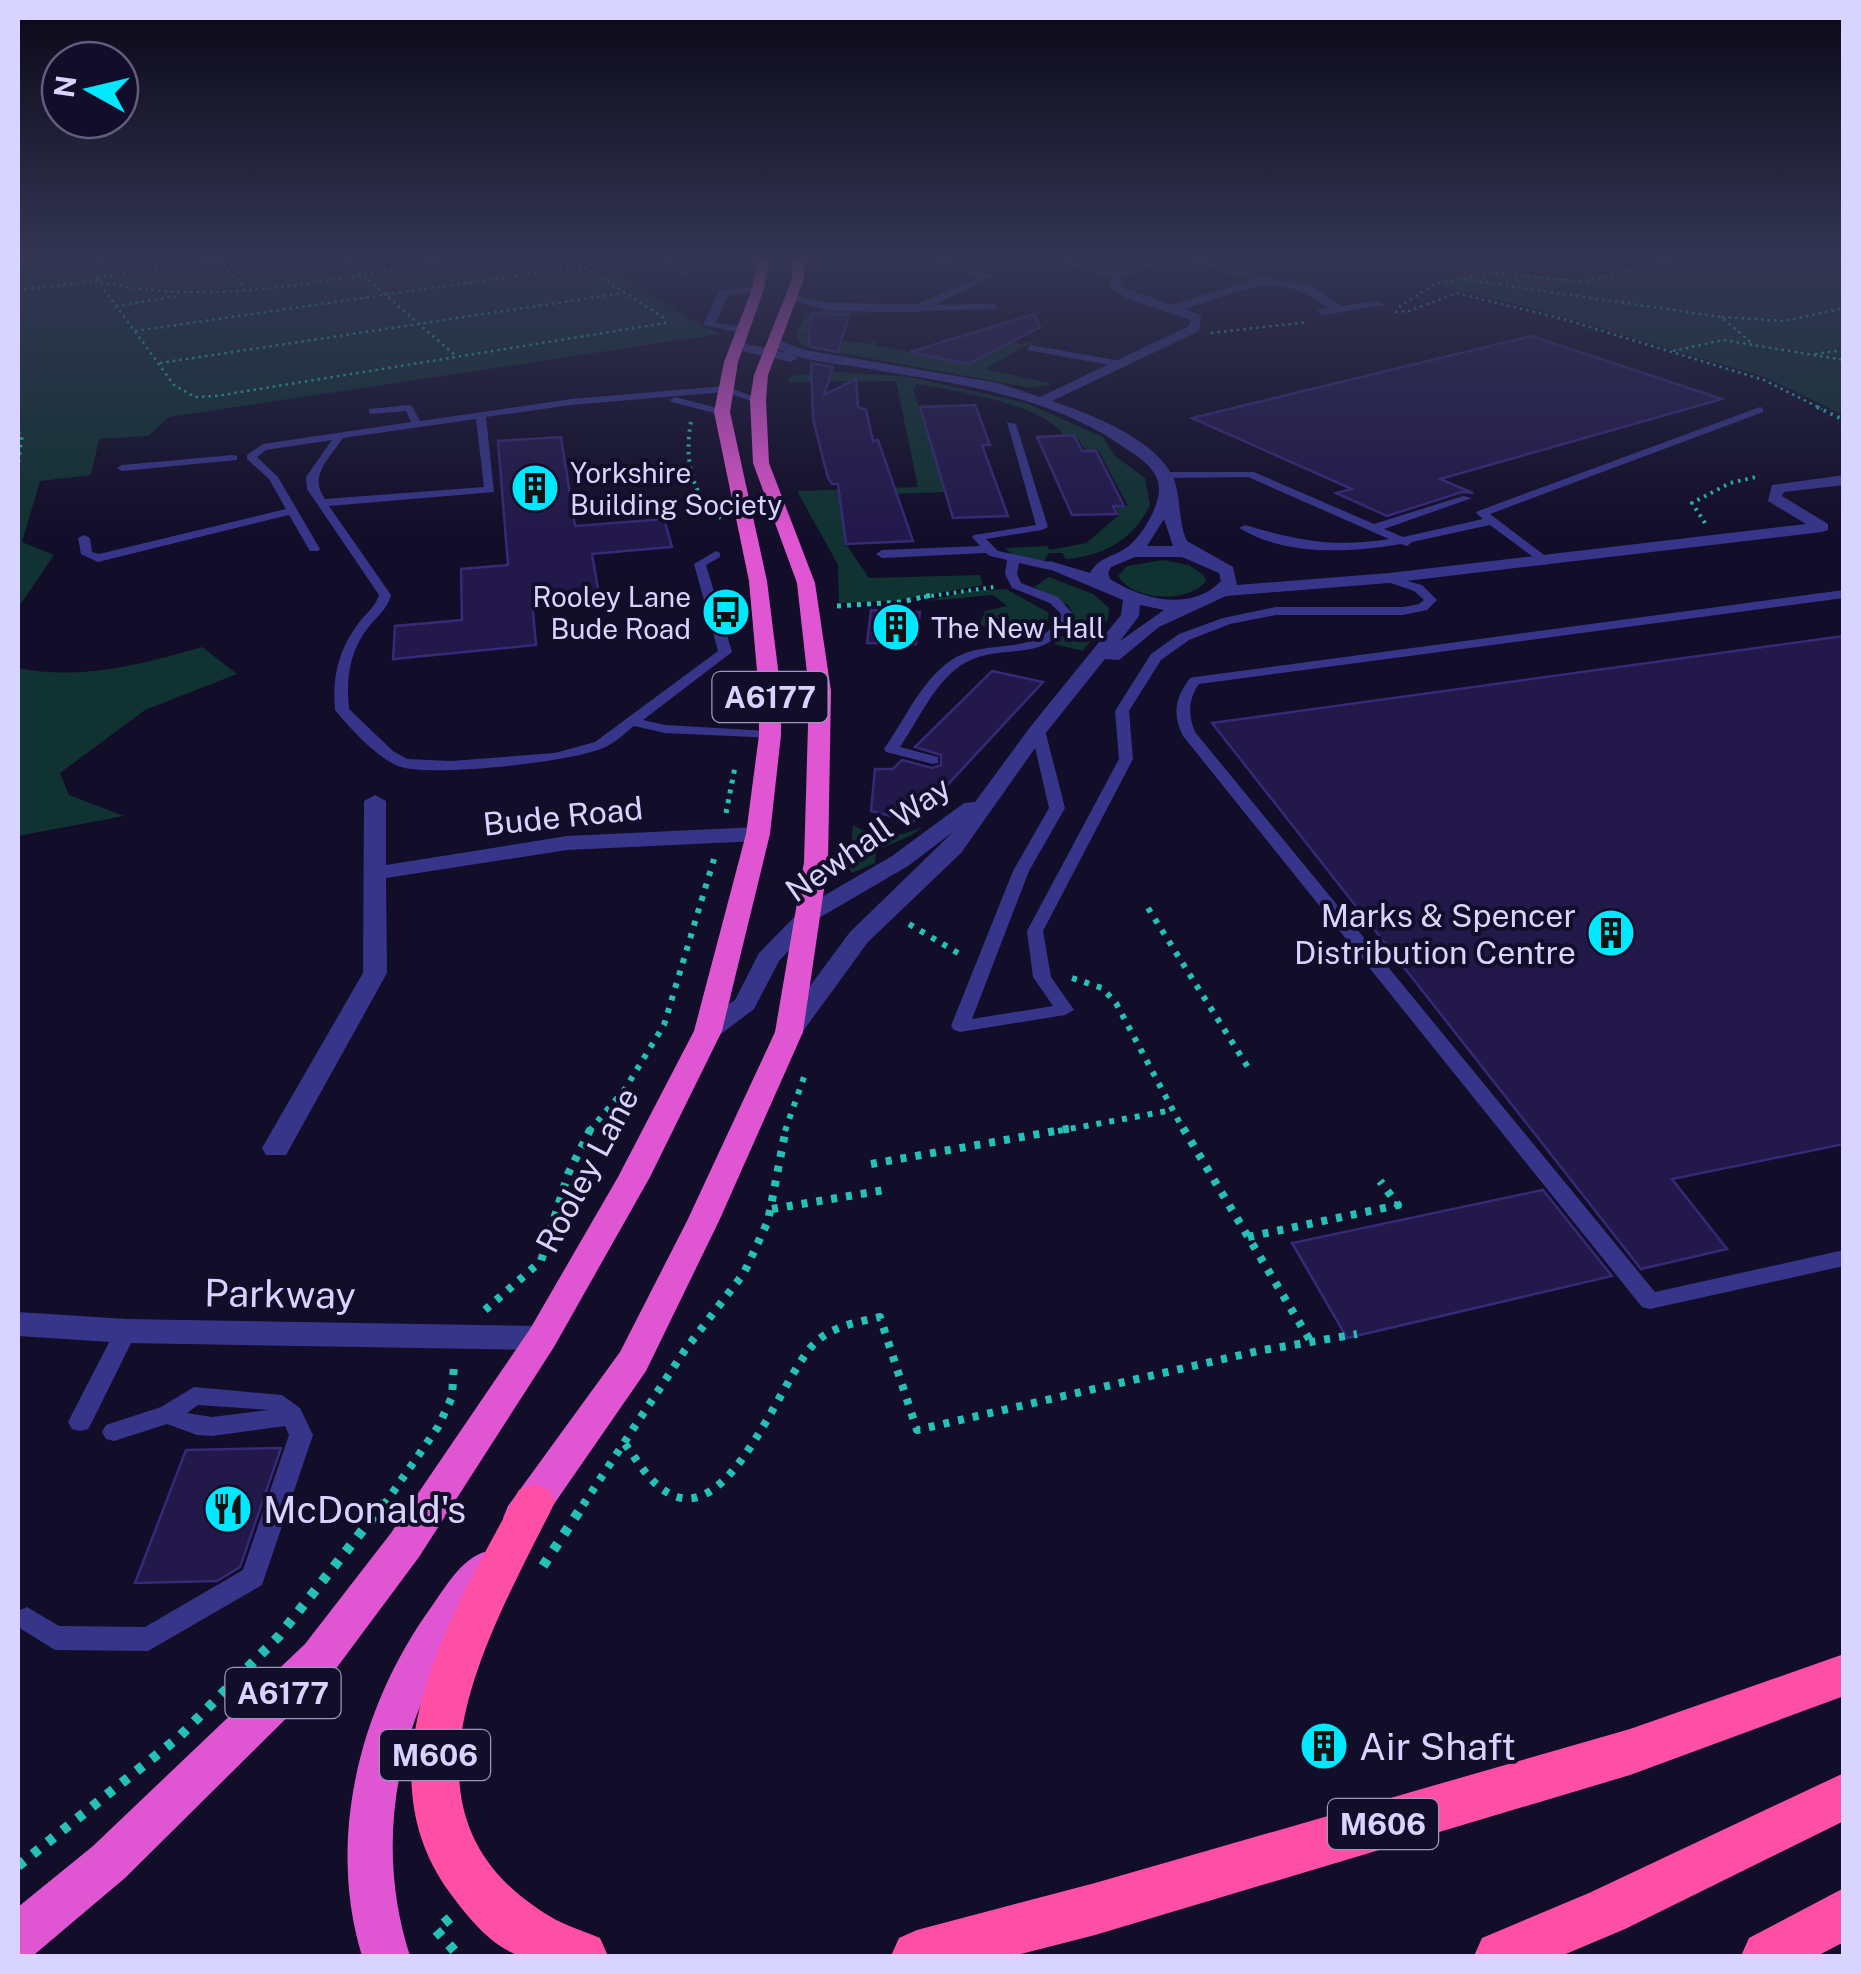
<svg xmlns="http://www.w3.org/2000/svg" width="1861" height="1974" viewBox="0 0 1861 1974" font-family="'Public Sans',sans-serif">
  <rect width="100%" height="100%" fill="#120d28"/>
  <path fill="#103231" d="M18 259H593L702 326 721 334 169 417 148 436 99 439 91 475 40 481 22 542 54 555 18 608Z
    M1660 259H1843V415L1765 377 1525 306 1443 287 1441 280 1486 269 1577 280Z
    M823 311 887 314H814L806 337 870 344 872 341H880L874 345 968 364 1010 342 1021 344 1038 339 985 369 1053 384 1032 388 802 346 796 336 805 314Z
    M828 371 910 377 1026 403 1103 437 1115 456 1145 478 1150 505C1133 540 1104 556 1066 559L1062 553H1049L1044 561 1014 556 1005 548 1047 546 1050 550 1086 543 1119 515 1116 507 1128 506 1098 450H1085L1075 434H1063C1042 404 953 390 917 384L913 389 945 492 840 496 846 544 869 578 980 575 983 585 894 601 839 603 838 565 797 491 918 487 896 381 788 382 791 376Z
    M1163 560 1189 565 1204 575 1206 581C1188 604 1133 601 1118 576L1127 566Z
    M1049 577 1093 594 1109 608 1108 619 1083 651 1054 644 1070 630 1075 617 1068 605 1034 587Z
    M1006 589 1049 613 1047 624C1027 640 1001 635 980 624L985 611 1007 606 993 595 929 601 967 591Z
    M202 647 237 674 145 710 60 773 69 795 124 816 18 836V668C80 681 143 664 202 647Z
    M853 825C879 840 895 838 922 827 909 840 892 841 876 852L875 863 852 873 849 869Z"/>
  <path fill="#22184a" stroke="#372878" stroke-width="2.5" d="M814 313 849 315 838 352 810 347 809 328Z
    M1034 314 1040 327 968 364 910 352Z
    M1531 336 1722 399 1440 479 1473 493 1462 492 1387 516 1336 493 1352 489 1192 418Z
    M811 363 833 367 824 395 856 379 858 407 866 410 873 441 878 440 913 541 846 544 838 484H832L828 478 813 419Z
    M975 405 990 445H982L1008 516 953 518 920 407Z
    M1074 435 1082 451H1096L1124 506H1113L1117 514 1072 515 1037 437Z
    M561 437 575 526 664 519 672 547 592 554 599 595 532 601 536 645 393 659 395 626 462 620 461 569 508 565 498 441Z
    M871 610 920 612 916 644 867 643Z
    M1844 636V1144L1672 1179 1727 1249 1641 1269 1212 723Z
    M992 671 1043 682 913 822 871 811 875 769H893L902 760 932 768 941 765V755L915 747Z
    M1543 1190 1612 1276 1347 1338 1292 1243Z
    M281 1448 240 1567 217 1581 135 1583 186 1450Z"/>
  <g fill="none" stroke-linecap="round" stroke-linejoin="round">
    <path stroke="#26c1b6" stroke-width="2.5" stroke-dasharray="2.5 4" stroke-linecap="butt" d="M108 259 94 268 98 281C216 310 340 276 458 259
      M344 259 456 356
      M1336 259 1369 264 1378 259
      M1377 260 1418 261 1438 271
      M218 261 245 287
      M97 277 240 259
      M1467 280 1721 317 1753 344
      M18 290 98 281 174 385 195 397 216 396 665 323 664 318 573 259
      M116 306 178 296
      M1399 307 1433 285 1492 273 1583 282 1682 259
      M1395 312 1409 311 1456 293 1563 319 1764 380 1822 409
      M1722 317 1785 321 1844 308
      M135 331 584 266
      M1211 333 1308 322
      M1673 351 1723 340 1844 360
      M1815 354 1844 350
      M160 363 623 293"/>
    <path stroke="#26c1b6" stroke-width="4" stroke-dasharray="2.5 5" stroke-linecap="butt" d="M1817 407 1844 420
      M691 422C684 456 691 498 721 518
      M18 433 22 434 18 464
      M1705 523 1692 503 1730 483 1760 476
      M924 597 994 587"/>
    <path stroke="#26c1b6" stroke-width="5" stroke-dasharray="4 6" stroke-linecap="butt" d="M837 606 901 602 936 594
      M726 813 735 767"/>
    <path stroke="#26c1b6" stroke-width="6" stroke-dasharray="5 8" stroke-linecap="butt" d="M1148 908 1249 1069
      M909 924 963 956
      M1072 978 1102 988 1116 1003 1184 1131
      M589 1131 625 1089 664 1025 714 859
      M785 1131 804 1077
      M1058 1131 1173 1110"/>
    <path stroke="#26c1b6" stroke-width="8" stroke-dasharray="6 9" stroke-linecap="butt" d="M1183 1128 1311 1342
      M871 1164 1072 1128
      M772 1209 884 1190
      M1248 1237 1398 1205 1380 1181
      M485 1310 541 1261 568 1174 591 1128
      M625 1444C637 1460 648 1480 665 1491 730 1535 782 1372 816 1342 833 1326 858 1322 880 1317L917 1430 1258 1351 1357 1334
      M384 1505 438 1427 452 1397 454 1364
      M583 1505 685 1350 744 1273 768 1221 786 1128"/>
    <path stroke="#26c1b6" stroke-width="10" stroke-dasharray="8 11" stroke-linecap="butt" d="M543 1566 585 1502
      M18 1866 179 1737 279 1636 385 1502
      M450 1918 436 1930 459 1956"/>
    <path fill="#37358a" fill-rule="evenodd" d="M995 304 998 309 919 311 915 308 919 305Z
      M1030 345 1121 361 1126 364 1121 367 1027 350Z
      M725 386 763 400 758 403 724 392 571 405 486 417 494 492 329 506 391 595C388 609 376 617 367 629 349 653 346 680 349 709L393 751 407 759 451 761 555 753 595 742 718 651 694 564 716 551 720 553V557L706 565 732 652 643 720 665 725 770 731 777 735 775 738 665 733 634 726C625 733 614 744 603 748 572 762 428 778 398 766 375 756 351 729 335 710 332 675 339 648 361 620 368 612 376 605 379 595L307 489 306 477 332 440 266 450 257 457 278 477 320 549 318 551H310L289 515 98 562 81 554 78 538 84 535 90 538 92 552 99 554 286 509 269 479 247 459V455L263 444 411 422 406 411 372 414 369 413V409L409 405 412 406 420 421 571 399ZM476 419 484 487 325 499C308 476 329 459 343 438Z
      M675 397 725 410 727 412 722 415 672 402 670 400Z
      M1760 407 1763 408V412L1490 514 1548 558V564L1544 565 1490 525 1412 542 1407 546 1401 544C1350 553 1285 556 1239 528L1245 525C1297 540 1334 548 1389 539L1248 477 1165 478 1160 475 1165 472H1254L1374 524 1463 496 1472 498 1384 529 1403 537 1483 519 1476 513 1478 511Z
      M1007 422 1016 424 1048 527 1042 530 986 539 998 551 1054 563 1056 566 1050 570 1019 563 1017 574 1021 583 1058 597 1073 614C1046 670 1000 638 960 666 933 685 918 721 900 747L938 757V763L933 764 886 752 884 749C904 721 921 681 950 661 986 635 1037 661 1061 614L1050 603 1012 588 1005 574 1007 560 990 556 986 553 882 558 876 554 882 550 980 546 972 537 974 535 1036 525Z
      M233 455 237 456V460L122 471 117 468 122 465Z
      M1385 575 1422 585 1437 600 1427 610 1403 615H1276L1230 624 1189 640 1161 660 1129 711 1133 759 1043 931 1051 977 1074 1010 1065 1015 960 1032 954 1030 951 1026 1013 871 1049 808 1031 730 1033 727H1043L1045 730 1065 808 1029 871 972 1019 1053 1006 1033 977 1027 931 1119 759 1115 711 1151 654 1179 634 1223 618 1276 607H1403L1419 604 1424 600 1414 591 1385 581Z
      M1844 590V598L1199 684C1188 700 1188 714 1195 732L1655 1292 1844 1250V1266L1650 1309 1642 1307 1183 736C1172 714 1175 698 1190 678L1195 677Z
      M126 1323 134 1325 137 1331 92 1422 88 1429 80 1431 72 1429 68 1422 118 1325Z
      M194 1387 282 1395 300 1408 313 1435 262 1585 148 1651 55 1650 18 1627V1611L27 1607 59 1626 145 1627 243 1570 289 1435 285 1426 212 1436 197 1435 167 1424 114 1441 106 1439 102 1432 106 1425 161 1407ZM198 1405 269 1410 212 1417 187 1413Z"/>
    <path fill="#37358a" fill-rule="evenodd" d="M655 259H668L693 274 683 276Z
      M926 259H942L995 276 919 312 828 311 785 298 791 294 828 303 917 304 979 277Z
      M1050 259C1072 259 1091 270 1112 271 1130 273 1148 259 1166 259L1122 278 1121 286 1171 305 1251 280 1180 259H1198L1263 277 1309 284 1341 306 1379 301 1385 305 1323 315 1317 311 1327 307C1271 267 1244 293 1184 309L1201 315 1199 331 1052 401C1090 414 1149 436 1171 473 1182 492 1177 520 1187 541L1233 567 1237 585 1389 573 1806 524 1768 501 1772 485 1844 475V485L1784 492 1782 496 1828 524V530L1822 532 1389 583 1226 596 1159 627 1119 660 1105 659 1045 734 961 853 868 942 798 1038 789 1040 776 1032 850 932 953 832 908 866 819 918 779 961 754 1009 717 1037H699L695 1031 699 1025 735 1000 759 953 803 908 892 856 964 803 975 802 1031 726 1121 615 1123 600 1042 566 1050 561 1090 573C1100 556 1112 558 1126 548 1141 538 1159 507 1159 490 1160 472 1142 459 1128 450 1053 396 960 384 870 369 838 363 795 362 768 343L774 339 805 350 998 383 1040 397 1189 326 1191 320 1130 300 1109 287 1110 278ZM1164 519 1173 546H1147ZM1135 557H1182L1219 573 1221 581C1191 612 1143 600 1110 579L1108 573 1111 567ZM1140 605 1164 610 1120 641 1139 616Z
      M762 287V291L728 295 716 323 748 328V334L703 325 719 290Z
      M737 342 796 355 797 358 791 362 732 349V343Z
      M375 795 386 801V865L567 836 758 827 769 834 758 841 567 850 386 878 387 973 286 1155H266L262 1148 363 973 364 801Z
      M18 1312 126 1319 542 1326 553 1329 558 1338 553 1347 542 1350 126 1343 18 1336Z"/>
    <path fill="#e055d2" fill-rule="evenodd" d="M757 259H769L764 289 738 362 730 412 767 581 781 693V735L770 834 722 1031 650 1177 554 1347 419 1557 335 1670 125 1878 35 1954 18 1956V1907L93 1846 305 1644 391 1533 530 1329 618 1177 694 1031 746 834 759 735V693L749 581 714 412 724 362 752 289Z
      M791 259H803L804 279 768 375 766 400 769 463 815 583 831 691 828 862 803 1032 719 1221 646 1371 536 1530 522 1534 508 1530 503 1518 508 1506 620 1352 687 1221 775 1032 804 862 809 691 797 583 753 463 750 400 754 375 792 279Z
      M484 1552 498 1557 504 1569C489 1601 462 1627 444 1658 391 1748 378 1858 410 1956H362C326 1838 360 1705 432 1606 446 1586 461 1560 484 1552Z"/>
    <path fill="#ff4fa5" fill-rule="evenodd" d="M534 1484 549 1490 555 1502C490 1634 378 1815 551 1917 566 1926 584 1931 600 1938L608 1956C585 1956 536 1963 517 1955 489 1944 467 1916 450 1893 356 1765 455 1608 519 1490Z
      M1844 1654V1696L1630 1775 1095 1935 1013 1956H891L899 1938 917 1930 1095 1883 1630 1729Z
      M1844 1773V1821L1625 1929 1561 1956H1474L1482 1938 1589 1893Z
      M1844 1888V1942L1817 1956H1741L1749 1938Z"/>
  </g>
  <linearGradient id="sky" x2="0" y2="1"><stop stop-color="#0a0716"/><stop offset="0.48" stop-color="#333553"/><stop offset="1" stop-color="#333553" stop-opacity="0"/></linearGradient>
  <rect width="1861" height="535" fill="url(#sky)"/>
  <defs>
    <g id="building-disc" transform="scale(2.5)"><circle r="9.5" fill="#00e8ff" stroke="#120d28"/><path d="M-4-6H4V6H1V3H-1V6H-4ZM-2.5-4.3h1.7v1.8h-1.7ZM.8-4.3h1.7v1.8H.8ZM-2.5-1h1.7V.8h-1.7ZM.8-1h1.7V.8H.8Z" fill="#111"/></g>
    <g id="bus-disc" transform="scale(2.5)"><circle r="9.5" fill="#00e8ff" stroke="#120d28"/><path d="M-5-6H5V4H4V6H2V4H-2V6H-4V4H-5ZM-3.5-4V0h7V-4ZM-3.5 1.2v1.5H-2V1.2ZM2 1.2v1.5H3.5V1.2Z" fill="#111"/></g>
    <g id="restaurant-disc" transform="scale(2.5)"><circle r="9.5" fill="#00e8ff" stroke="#120d28"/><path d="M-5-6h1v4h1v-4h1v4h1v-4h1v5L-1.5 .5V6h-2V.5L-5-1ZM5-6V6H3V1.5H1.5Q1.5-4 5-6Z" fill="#111"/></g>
  </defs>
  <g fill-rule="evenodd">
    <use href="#building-disc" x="535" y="488"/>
    <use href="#bus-disc" x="726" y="612"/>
    <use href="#building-disc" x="896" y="627"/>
    <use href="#building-disc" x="1611" y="933"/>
    <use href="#restaurant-disc" x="228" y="1509"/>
    <use href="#building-disc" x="1324" y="1746"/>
  </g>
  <g text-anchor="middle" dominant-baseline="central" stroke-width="8" stroke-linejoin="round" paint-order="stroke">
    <g font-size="28" fill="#d9d4ff" stroke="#120d28" text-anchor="start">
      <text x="570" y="472">Yorkshire<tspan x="570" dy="32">Building Society</tspan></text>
      <text x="691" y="596" text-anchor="end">Rooley Lane<tspan x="691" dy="32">Bude Road</tspan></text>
      <text x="931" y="627">The New Hall</text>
    </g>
    <g fill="#120d28" stroke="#9d98be" stroke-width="2.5">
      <rect x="712.5" y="672" width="115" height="50" rx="8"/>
      <rect x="225.5" y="1668" width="115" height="50" rx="8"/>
      <rect x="380" y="1730" width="110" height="50" rx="8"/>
      <rect x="1328" y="1799" width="110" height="50" rx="8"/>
    </g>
    <g font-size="30" font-weight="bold" fill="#d9d4ff">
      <text x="770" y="697">A6177</text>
      <text x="283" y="1693">A6177</text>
      <text x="435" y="1755">M606</text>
      <text x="1383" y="1824">M606</text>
    </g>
    <g font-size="32" fill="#d9d4ff" stroke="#120d28">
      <text transform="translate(563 816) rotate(-6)">Bude Road</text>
      <text transform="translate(868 839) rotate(-35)">Newhall Way</text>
      <text transform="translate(587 1170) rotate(-62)">Rooley Lane</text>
    </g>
    <g font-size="32" fill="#d9d4ff" stroke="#120d28" text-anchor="end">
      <text x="1576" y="915">Marks &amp; Spencer<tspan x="1576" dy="37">Distribution Centre</tspan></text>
    </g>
    <g font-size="38" fill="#d9d4ff" stroke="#120d28">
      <text transform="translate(280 1294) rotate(1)">Parkway</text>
    </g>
    <g font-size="38" fill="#d9d4ff" stroke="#120d28" text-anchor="start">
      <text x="263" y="1509">McDonald's</text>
      <text x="1359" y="1746">Air Shaft</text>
    </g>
  </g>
  <rect width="1861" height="1974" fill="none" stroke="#d9d4ff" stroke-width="40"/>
  <g transform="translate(90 90) rotate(278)"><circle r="48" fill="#120d28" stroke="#625d7e" stroke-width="2.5"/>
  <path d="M0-8L18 38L0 25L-18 38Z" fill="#00e8ff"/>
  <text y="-15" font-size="28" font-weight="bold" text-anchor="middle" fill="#d9d4ff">N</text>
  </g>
</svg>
